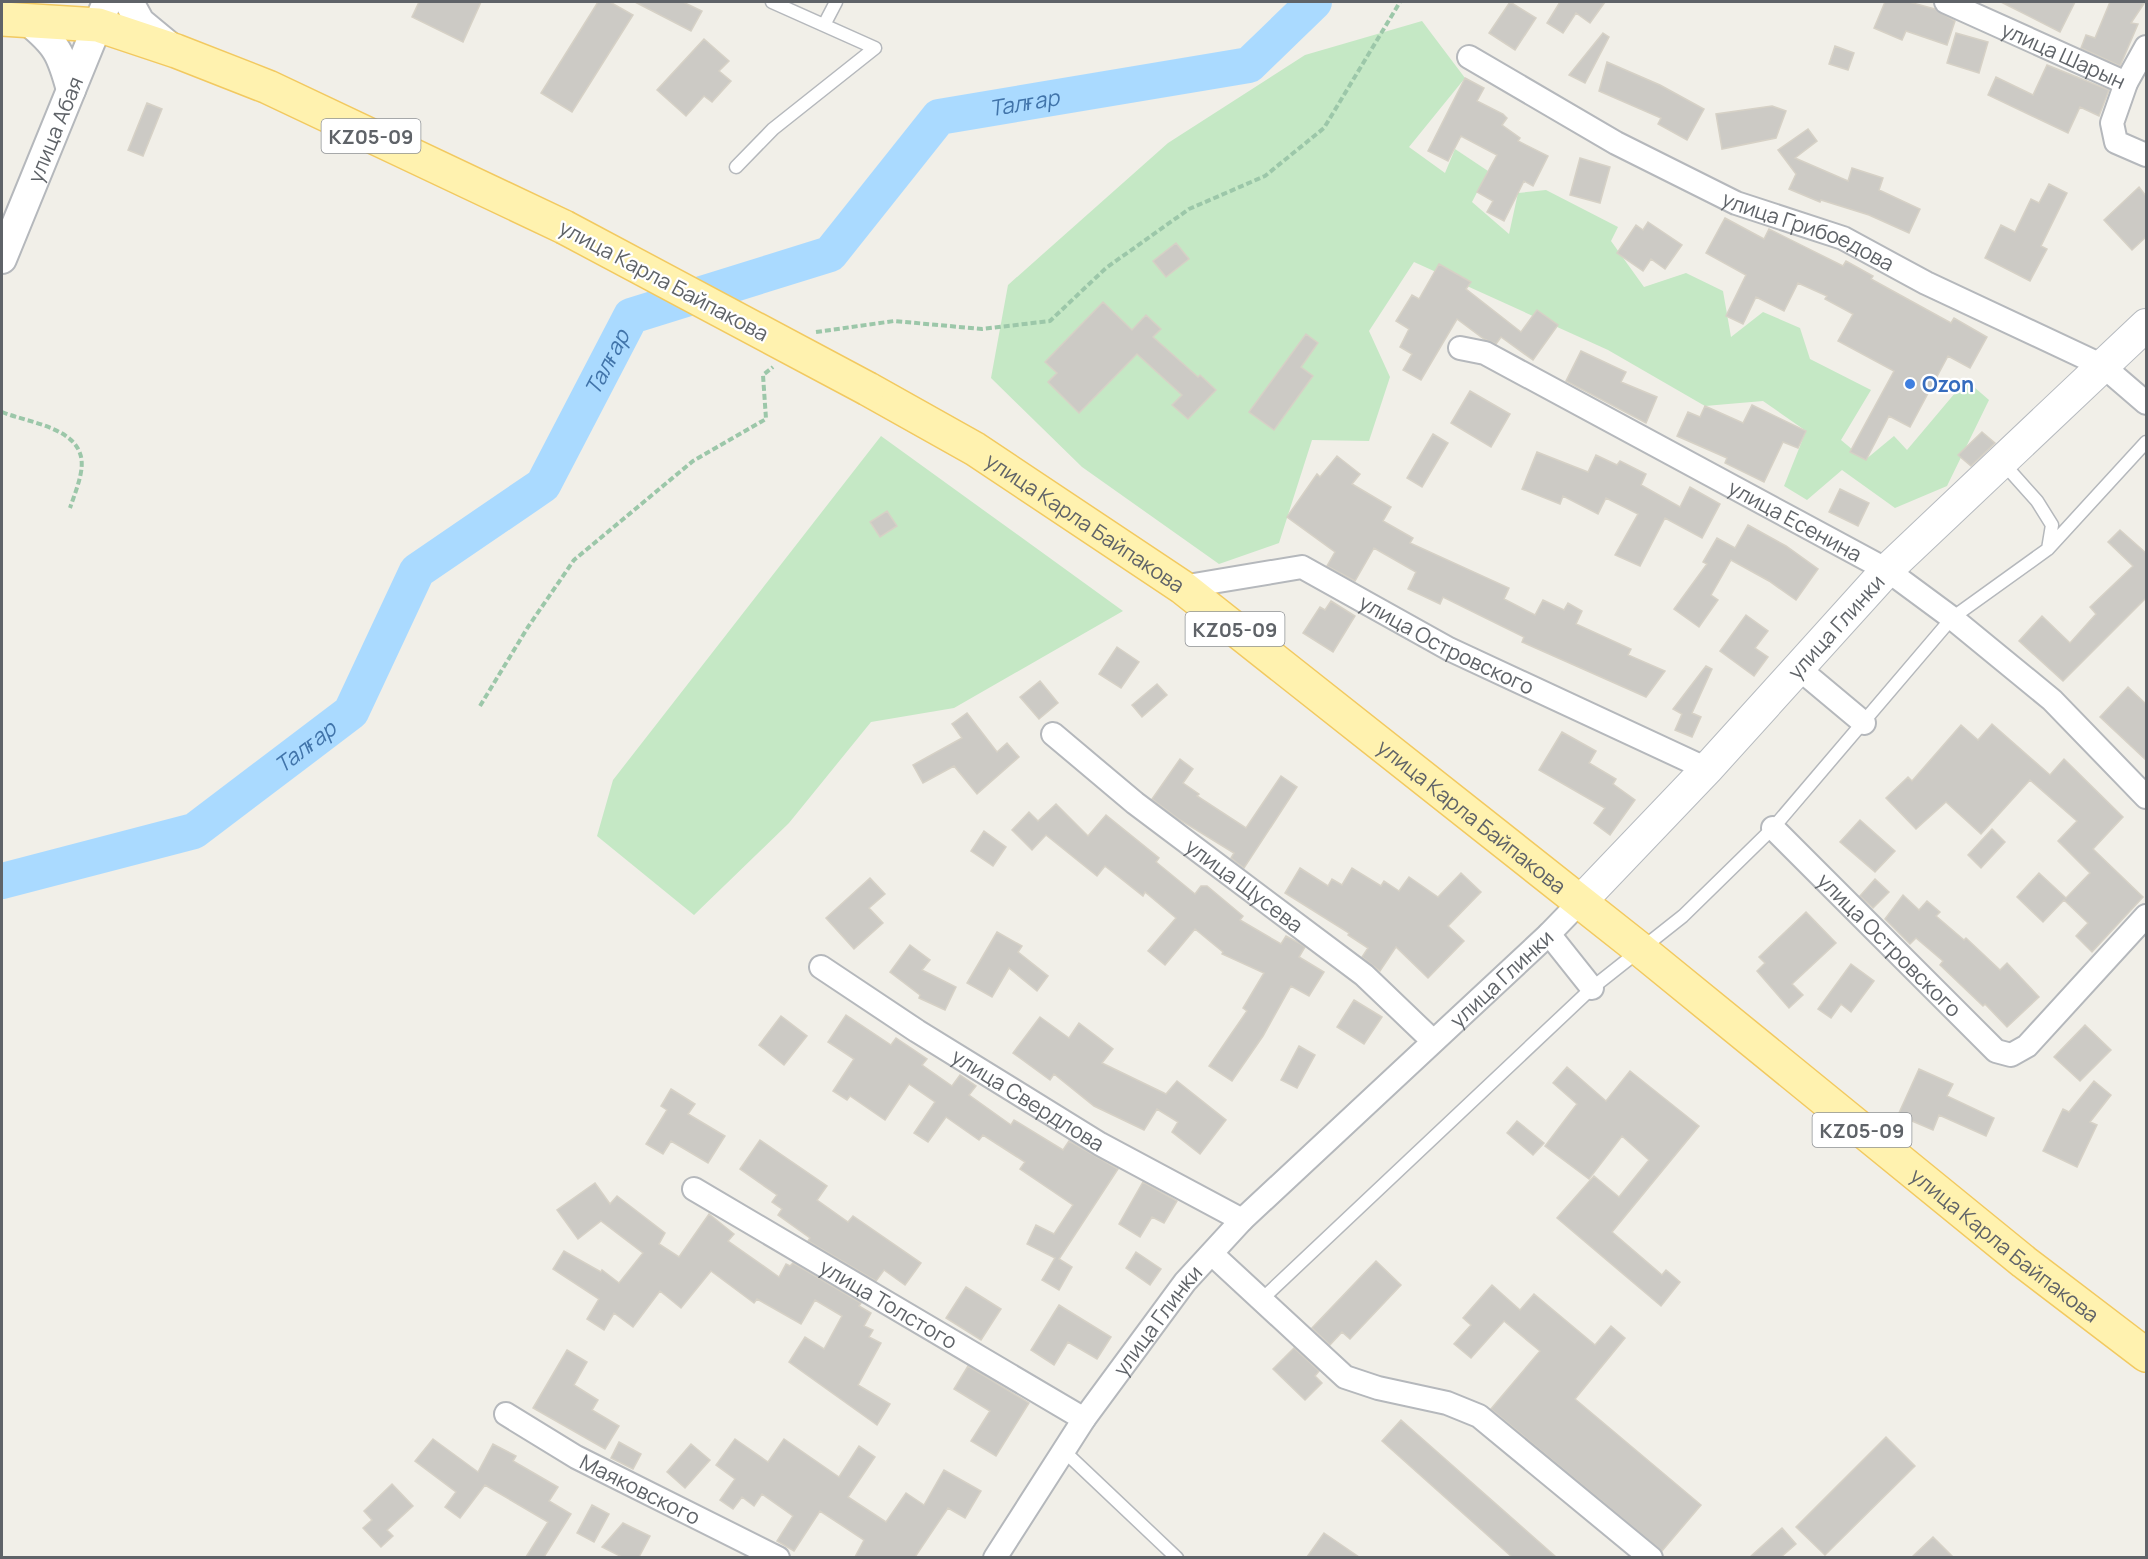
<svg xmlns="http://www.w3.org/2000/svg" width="2148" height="1559" viewBox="0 0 2148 1559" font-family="Manrope,sans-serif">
  <rect width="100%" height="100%" fill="#f1efe8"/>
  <path fill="#c5e8c5" d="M1422 21 1465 78 1409 147 1445 173 1455 149 1488 171 1472 202 1509 234 1518 193 1546 190 1618 227 1611 241 1644 287 1686 273 1723 291 1731 337 1763 312 1800 328 1810 359 1871 390 1841 440 1865 460 1894 436 1907 450 1966 380 1989 400 1947 486 1895 508 1842 470 1807 500 1784 486 1806 431 1763 401 1705 406 1608 350 1414 262 1369 331 1390 377 1369 441 1312 440 1279 543 1219 564 1082 467 991 378 1008 285 1168 143 1305 55Z
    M881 436 1123 611 954 708 871 722 789 823 694 915 597 836 613 780Z"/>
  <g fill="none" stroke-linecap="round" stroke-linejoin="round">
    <path stroke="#aadaff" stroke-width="36" id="s1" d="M2 881 194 831 351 712 417 571 543 485 631 316 830 254 939 117 1249 65 1314 2"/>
  </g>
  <path fill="#cccac5" stroke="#d6d1c6" stroke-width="1.5" d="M419 2H481L463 42 412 17Z
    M598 2H610L633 15 572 112 541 93Z
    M635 2H683L702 11 691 31Z
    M1510 2 1536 18 1515 50 1489 33Z
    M1560 2H1605L1590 23 1576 13 1563 33 1547 23Z
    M1885 2H1909L1935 9 1955 21 1947 45 1906 31 1902 40 1874 28Z
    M2001 2H2075L2060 32Z
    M2110 2H2145L2131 23 2138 24 2120 66 2081 48 2086 35 2095 38Z
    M1603 33 1609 37 1585 83 1569 75Z
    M1956 33 1988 42 1979 73 1947 63Z
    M704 39 729 61 719 71 731 81 712 102 704 96 686 116 657 90Z
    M1835 46 1854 53 1848 70 1829 64Z
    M1607 62 1660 85 1704 109 1687 140 1658 124 1661 118 1599 91Z
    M2047 65 2109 90 2099 116 2080 107 2068 133 1988 95 1996 77 2033 95Z
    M1465 78 1484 88 1477 101 1503 114 1507 118 1502 125 1520 138 1518 141 1548 156 1533 186 1524 181 1504 221 1487 212 1493 201 1477 192 1497 155 1461 136 1448 161 1428 151Z
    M147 103 162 109 143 156 128 150Z
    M1772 106 1786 111 1776 138 1722 149 1716 114Z
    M1808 129 1817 141 1795 158 1848 181 1852 168 1883 178 1879 190 1920 209 1909 233 1869 215 1821 200 1820 202 1789 189 1796 174 1778 150Z
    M1580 158 1610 167 1600 203 1570 195Z
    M2049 184 2067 193 2041 246 2047 249 2030 281 1985 258 2001 225 2015 232 2031 199 2039 203Z
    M2139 187 2146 196V237L2132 250 2104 220Z
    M1725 218 1764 239 1769 229 1843 266 1846 261 1873 276 1871 279 1951 323 1954 318 1987 337 1970 368 1948 356 1910 427 1889 416 1866 460 1850 452 1894 371 1838 341 1853 314 1825 299 1827 296 1798 283 1784 311 1756 297 1743 324 1726 316 1746 275 1706 253Z
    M1648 222 1682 245 1665 269 1651 259 1643 271 1617 253 1636 225 1643 230Z
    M1176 243 1189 259 1166 277 1153 261Z
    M1439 264 1471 282 1466 289 1521 332 1537 310 1558 325 1533 360 1501 337 1496 344 1484 339 1457 319 1421 380 1403 370 1412 354 1400 347 1409 329 1396 321 1412 295 1419 299Z
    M1103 302 1132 330 1146 315 1161 329 1153 337 1198 377 1200 375 1216 390 1188 419 1172 405 1182 395 1137 354 1079 413 1048 382 1057 373 1045 362Z
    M1306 334 1318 343 1301 367 1313 376 1274 430 1249 412Z
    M1581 351 1626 372 1621 382 1657 397 1646 423 1566 381Z
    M1470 391 1510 414 1491 447 1451 423Z
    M1752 405 1806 431 1798 448 1783 442 1764 482 1725 463 1727 458 1677 436 1688 412 1700 417 1705 406 1743 423Z
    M1982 432 1995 443 1971 466 1958 455Z
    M1433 434 1448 443 1422 487 1407 478Z
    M1537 452 1588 472 1596 455 1617 465 1620 461 1646 474 1641 485 1680 507 1690 487 1720 504 1702 538 1665 518 1640 566 1615 555 1638 514 1606 498 1598 514 1563 496 1560 504 1522 489Z
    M1337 456 1360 474 1352 484 1391 507 1383 521 1413 538 1410 543 1509 588 1504 599 1535 615 1543 600 1564 610 1568 603 1582 611 1576 624 1631 649 1628 655 1665 671 1646 697 1522 642 1524 637 1443 597 1440 604 1408 589 1416 572 1374 548 1355 581 1327 566 1335 552 1287 517 1317 474 1320 477Z
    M1840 489 1869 503 1858 526 1829 512Z
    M887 511 897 526 880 537 870 522Z
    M1748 525 1786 546 1818 569 1796 600 1769 581 1731 560 1711 595 1718 600 1699 627 1674 609 1707 564 1703 562 1717 538 1735 548Z
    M2120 530 2146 553V598L2063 681 2019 641 2042 616 2070 643 2096 614 2090 607 2133 566 2108 542Z
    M1331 601 1355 616 1333 652 1303 633 1320 607 1325 610Z
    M1746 615 1768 631 1755 648 1768 657 1754 676 1720 651Z
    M1117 647 1139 662 1121 688 1099 674Z
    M1706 666 1712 669 1692 713 1701 717 1692 737 1675 730 1682 714 1673 709Z
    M1040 681 1058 703 1039 719 1020 697Z
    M1157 684 1167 695 1142 717 1132 705Z
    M2128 687 2146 704V760L2100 717Z
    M967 713 997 752 1007 743 1019 757 977 794 954 766 923 783 913 765 962 738 952 724Z
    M1992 724 2050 775 2064 759 2123 817 2093 849 2143 897 2092 952 2076 936 2088 923 2064 900 2043 922 2017 897 2039 873 2066 898 2090 873 2058 841 2077 821 2030 780 1981 834 1946 802 1916 829 1886 798 1908 777 1912 781 1961 725 1978 740Z
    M1562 732 1596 751 1589 763 1616 779 1613 784 1635 800 1610 835 1594 823 1605 808 1539 770Z
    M1180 759 1193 769 1183 783 1199 794 1197 796 1246 828 1281 776 1297 787 1244 868 1231 858 1234 853 1180 820 1152 799Z
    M1056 804 1088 836 1106 815 1159 858 1156 862 1195 894 1201 886H1207L1243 916 1240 920 1281 944 1286 936 1299 943 1305 947 1299 957 1324 972 1309 996 1291 986 1263 1036 1232 1081 1209 1066 1247 1011 1243 1008 1264 973 1222 954 1223 952 1195 929 1165 965 1148 951 1176 918 1145 892 1143 896 1105 866 1097 876 1046 835 1032 850 1012 830 1029 812 1038 821Z
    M1860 820 1895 851 1875 872 1840 842Z
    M1992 829 2005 842 1981 868 1968 855Z
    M984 831 1006 847 993 866 971 851Z
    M1300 868 1328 886 1332 879 1342 885 1352 868 1381 886 1384 881 1399 891 1409 877 1438 897 1461 873 1481 892 1448 926 1464 941 1428 978 1396 947 1380 971 1362 957 1368 948 1348 935 1349 933 1285 893Z
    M870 878 885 894 869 908 883 923 854 949 826 918Z
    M1875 879 1889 892 1873 908 1860 896Z
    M1903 895 1919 910 1927 901 1940 912 1936 916 1964 940 1966 938 2000 970 2007 963 2039 997 2007 1027 1985 1004 1983 1006 1940 965 1943 961 1916 938 1910 944 1885 919Z
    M1806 912 1836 943 1792 984 1803 995 1789 1008 1757 971 1765 963 1759 957Z
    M997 932 1022 946 1018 952 1048 976 1037 991 1009 968 992 997 967 983Z
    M910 945 930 960 922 970 956 987 945 1010 919 998 920 995 890 972Z
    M1851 964 1874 981 1851 1012 1841 1004 1831 1018 1818 1009Z
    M1354 1000 1382 1017 1364 1044 1337 1027Z
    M846 1015 891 1045 896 1038 927 1059 922 1065 952 1086 960 1075 976 1086 969 1095 1011 1125 1014 1120 1063 1150 1069 1141 1118 1169 1059 1259 1072 1267 1059 1290 1042 1280 1055 1258 1027 1244 1036 1225 1054 1234 1073 1205 1020 1169 1025 1162 983 1135 979 1140 946 1117 928 1142 914 1133 935 1102 909 1084 885 1120 850 1096 847 1100 833 1091 854 1059 828 1042Z
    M781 1016 807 1036 784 1065 759 1045Z
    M1040 1017 1069 1038 1079 1023 1113 1049 1102 1063 1166 1094 1177 1081 1226 1120 1200 1154 1172 1132 1178 1122 1157 1109 1144 1130 1094 1106 1054 1074 1050 1080 1013 1053Z
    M2085 1025 2111 1050 2080 1081 2054 1057Z
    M1299 1046 1315 1055 1297 1088 1281 1080Z
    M1567 1067 1606 1101 1630 1071 1699 1126 1612 1232 1662 1275 1666 1270 1680 1282 1661 1306 1557 1218 1594 1176 1619 1197 1649 1160 1622 1136 1589 1179 1545 1146 1577 1104 1553 1083Z
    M1919 1069 1953 1084 1947 1096 1994 1118 1986 1136 1939 1115 1933 1130 1898 1115Z
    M2094 1081 2111 1095 2090 1122 2097 1125 2077 1167 2043 1151 2063 1109 2069 1112Z
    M671 1089 695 1104 688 1114 725 1136 708 1163 671 1141 663 1154 646 1144 667 1110 661 1106Z
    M1517 1121 1544 1143 1533 1155 1507 1133Z
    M760 1140 827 1186 817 1200 848 1222 853 1216 921 1263 905 1285 884 1270 876 1281 808 1241 810 1238 778 1215 782 1209 772 1202 777 1195 740 1169Z
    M1143 1182 1177 1201 1164 1223 1152 1217 1140 1237 1119 1224Z
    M595 1183 610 1204 617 1196 665 1233 659 1244 679 1257 709 1214 734 1234 728 1241 779 1277 786 1264 790 1266 793 1263 861 1303 859 1306 871 1313 864 1326 873 1330 869 1337 881 1343 858 1385 890 1404 877 1425 789 1362 805 1337 824 1349 842 1316 815 1300 801 1324 757 1299 754 1303 711 1271 681 1308 660 1291 633 1327 614 1313 604 1330 587 1319 599 1299 553 1269 564 1251 601 1272 602 1270 619 1283 643 1253 601 1221 578 1239 557 1210Z
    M1136 1252 1161 1269 1150 1285 1126 1268Z
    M1376 1261 1401 1285 1350 1339 1342 1332 1330 1345 1312 1328Z
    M1492 1285 1520 1310 1534 1294 1595 1345 1611 1326 1625 1338 1575 1399 1701 1505 1662 1551 1491 1409 1540 1351 1504 1321 1471 1358 1454 1344 1471 1325 1463 1318Z
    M966 1287 1001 1309 981 1340 946 1318Z
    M1059 1305 1111 1337 1097 1359 1068 1342 1054 1365 1031 1350Z
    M1294 1348 1319 1371 1315 1376 1322 1383 1305 1400 1273 1369Z
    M567 1350 587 1362 574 1385 598 1400 592 1410 619 1426 605 1449 533 1408Z
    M968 1366 1029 1403 996 1456 971 1441 990 1411 954 1389Z
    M1401 1420 1556 1557H1512L1382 1441Z
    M1886 1437 1915 1466 1825 1555 1796 1527Z
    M433 1439 478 1472 493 1444 516 1456 513 1461 558 1487 549 1501 571 1514 544 1557H526L548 1522 485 1485 460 1518 445 1507 456 1492 415 1461Z
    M735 1439 768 1462 784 1439 839 1477 859 1446 875 1457 848 1497 886 1522 906 1493 924 1505 944 1470 981 1491 965 1518 948 1508 915 1557H855L864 1540 820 1511 794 1551 777 1541 793 1516 762 1494 754 1506 742 1497 733 1509 720 1500 735 1479 716 1465Z
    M619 1442 641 1454 633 1469 611 1458Z
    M691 1444 710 1460 685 1488 667 1472Z
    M392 1484 413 1506 387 1530 393 1536 381 1547 363 1528 372 1520 364 1511Z
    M592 1505 609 1514 594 1542 577 1533Z
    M623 1523 650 1536 639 1557H622L602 1547Z
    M1782 1528 1796 1544 1781 1557H1750Z
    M1324 1533 1359 1557H1307Z
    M1933 1537 1953 1557H1912Z"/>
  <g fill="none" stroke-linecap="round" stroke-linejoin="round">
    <g stroke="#b5b8bc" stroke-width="15">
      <path id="service" d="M824 25 836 2
        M736 167 773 129 875 48 772 2
        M2003 463 2037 501 2052 525 2048 549
        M1260 1301 1592 988 1683 916 1773 828 1952 618 2048 549 2146 442
        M1065 1452 1177 1558"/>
    </g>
    <g stroke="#b5b8bc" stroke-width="26">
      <g id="minor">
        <path id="s2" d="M1946 2 2126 83"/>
        <path d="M2146 47 2126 83 2112 123 2116 142 2146 155"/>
        <path id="s3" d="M1469 57 1616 143 1736 203 1843 238 1926 283 2103 366 2146 403"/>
        <path id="s4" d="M1460 348 1485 353 1887 570 1952 618 2052 700 2146 797"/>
        <path id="s5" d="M1182 587 1302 567 1449 649 1707 769"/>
        <path d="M1797 667 1864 723"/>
        <path id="s6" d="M1053 734 1135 803 1364 975 1433 1041"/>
        <path id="s7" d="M1773 828 1996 1051 2011 1055 2027 1046 2146 916"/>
        <path d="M1549 934 1592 988"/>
        <path id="s8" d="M821 967 917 1031 1100 1144 1242 1220"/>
        <path id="s9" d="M694 1189 1084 1419"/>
        <path d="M1212 1254 1345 1377 1378 1388 1447 1403 1479 1416 1651 1558"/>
        <path id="s10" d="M506 1414 576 1457 778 1558"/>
        <path id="s11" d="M995 1558 1084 1419 1185 1282 1242 1220 1549 934 1580 902"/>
      </g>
    </g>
    <g stroke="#b5b8bc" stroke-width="32">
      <g id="tertiary">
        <path d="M129 2 140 22 169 46"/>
        <path d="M28 21C57 45 61 53 71 90"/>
        <path id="s12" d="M2 259 107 2"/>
      </g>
    </g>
    <g stroke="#b6babf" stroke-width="34">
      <g id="secondary">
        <path id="s13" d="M1580 902 1707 769 1887 570 2146 325"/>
      </g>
    </g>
    <g stroke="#f2c960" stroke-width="36">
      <g id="primary">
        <path d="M2 19 98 25 176 51 268 87 564 227"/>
        <path id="s14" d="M868 389 975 449 1182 587 1641 950 2024 1262 2146 1355"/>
      </g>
    </g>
    <path stroke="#9cc7a9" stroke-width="4" stroke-dasharray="6 3" stroke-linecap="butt" d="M816 332 894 321 982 329 1050 321 1106 268 1189 209 1265 176 1324 128 1400 2
      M2 412C31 424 89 428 81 472 79 484 74 496 70 508
      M480 706 528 627 574 560 693 461 766 419 763 375 773 367"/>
    <use href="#service" stroke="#fff" stroke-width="12"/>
    <use href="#minor" stroke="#fff" stroke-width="22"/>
    <use href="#tertiary" stroke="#fff" stroke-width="28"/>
    <use href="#secondary" stroke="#fff" stroke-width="32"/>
    <use href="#primary" stroke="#fff2af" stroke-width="33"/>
    <g stroke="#f2c960" stroke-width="36" stroke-linecap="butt">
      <path id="primary-bridge" d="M564 227 868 389"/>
    </g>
    <use href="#primary-bridge" stroke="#fff2af" stroke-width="33"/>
  </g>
  <circle fill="#3f7fe0" stroke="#fff" stroke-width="2" cx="1910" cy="384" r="6"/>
  <g text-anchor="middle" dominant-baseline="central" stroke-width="4.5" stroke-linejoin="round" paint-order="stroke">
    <g fill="#fff" stroke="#8f9295" stroke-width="1.5">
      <rect x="321.5" y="119" width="99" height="34" rx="4.5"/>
      <rect x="1185.5" y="612" width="99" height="34" rx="4.5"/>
      <rect x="1812.5" y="1113" width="99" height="34" rx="4.5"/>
    </g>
    <g font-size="20" font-weight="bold" fill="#5f6368">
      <text x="371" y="136">KZ05-09</text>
      <text x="1235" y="629">KZ05-09</text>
      <text x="1862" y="1130">KZ05-09</text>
    </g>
    <g font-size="21" fill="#5f6368" stroke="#fff">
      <text stroke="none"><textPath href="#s2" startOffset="129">улица Шарын</textPath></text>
      <text stroke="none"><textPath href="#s12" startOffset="140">улица Абая</textPath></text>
      <text stroke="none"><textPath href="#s3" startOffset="382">улица Грибоедова</textPath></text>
      <text transform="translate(664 280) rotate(28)">улица Карла Байпакова</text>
      <text stroke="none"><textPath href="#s4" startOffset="378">улица Есенина</textPath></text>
      <text stroke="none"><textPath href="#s14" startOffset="255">улица Карла Байпакова</textPath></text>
      <text stroke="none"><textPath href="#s13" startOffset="376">улица Глинки</textPath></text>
      <text stroke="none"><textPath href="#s5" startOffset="286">улица Островского</textPath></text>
      <text stroke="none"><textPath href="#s14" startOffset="741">улица Карла Байпакова</textPath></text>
      <text stroke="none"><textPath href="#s6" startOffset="244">улица Щусева</textPath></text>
      <text stroke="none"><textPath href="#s7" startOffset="165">улица Островского</textPath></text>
      <text stroke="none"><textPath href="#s11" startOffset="774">улица Глинки</textPath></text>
      <text stroke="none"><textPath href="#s8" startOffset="246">улица Свердлова</textPath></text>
      <text stroke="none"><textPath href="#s14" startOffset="1425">улица Карла Байпакова</textPath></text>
      <text stroke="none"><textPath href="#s9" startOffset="226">улица Толстого</textPath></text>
      <text stroke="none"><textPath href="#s11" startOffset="288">улица Глинки</textPath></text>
      <text stroke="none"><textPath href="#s10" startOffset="154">Маяковского</textPath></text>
    </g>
    <g font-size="21" font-weight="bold" fill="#366cbe" stroke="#fff" text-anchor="start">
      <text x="1922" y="384">Ozon</text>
    </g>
    <g font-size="22" font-style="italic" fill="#4174aa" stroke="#fff">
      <text stroke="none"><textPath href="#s1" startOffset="1364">Талғар</textPath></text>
      <text stroke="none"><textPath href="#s1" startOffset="842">Талғар</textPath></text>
      <text stroke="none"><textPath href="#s1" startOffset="338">Талғар</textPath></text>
    </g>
  </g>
  <rect width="2148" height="1559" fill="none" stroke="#5f6368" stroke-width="6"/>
</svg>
